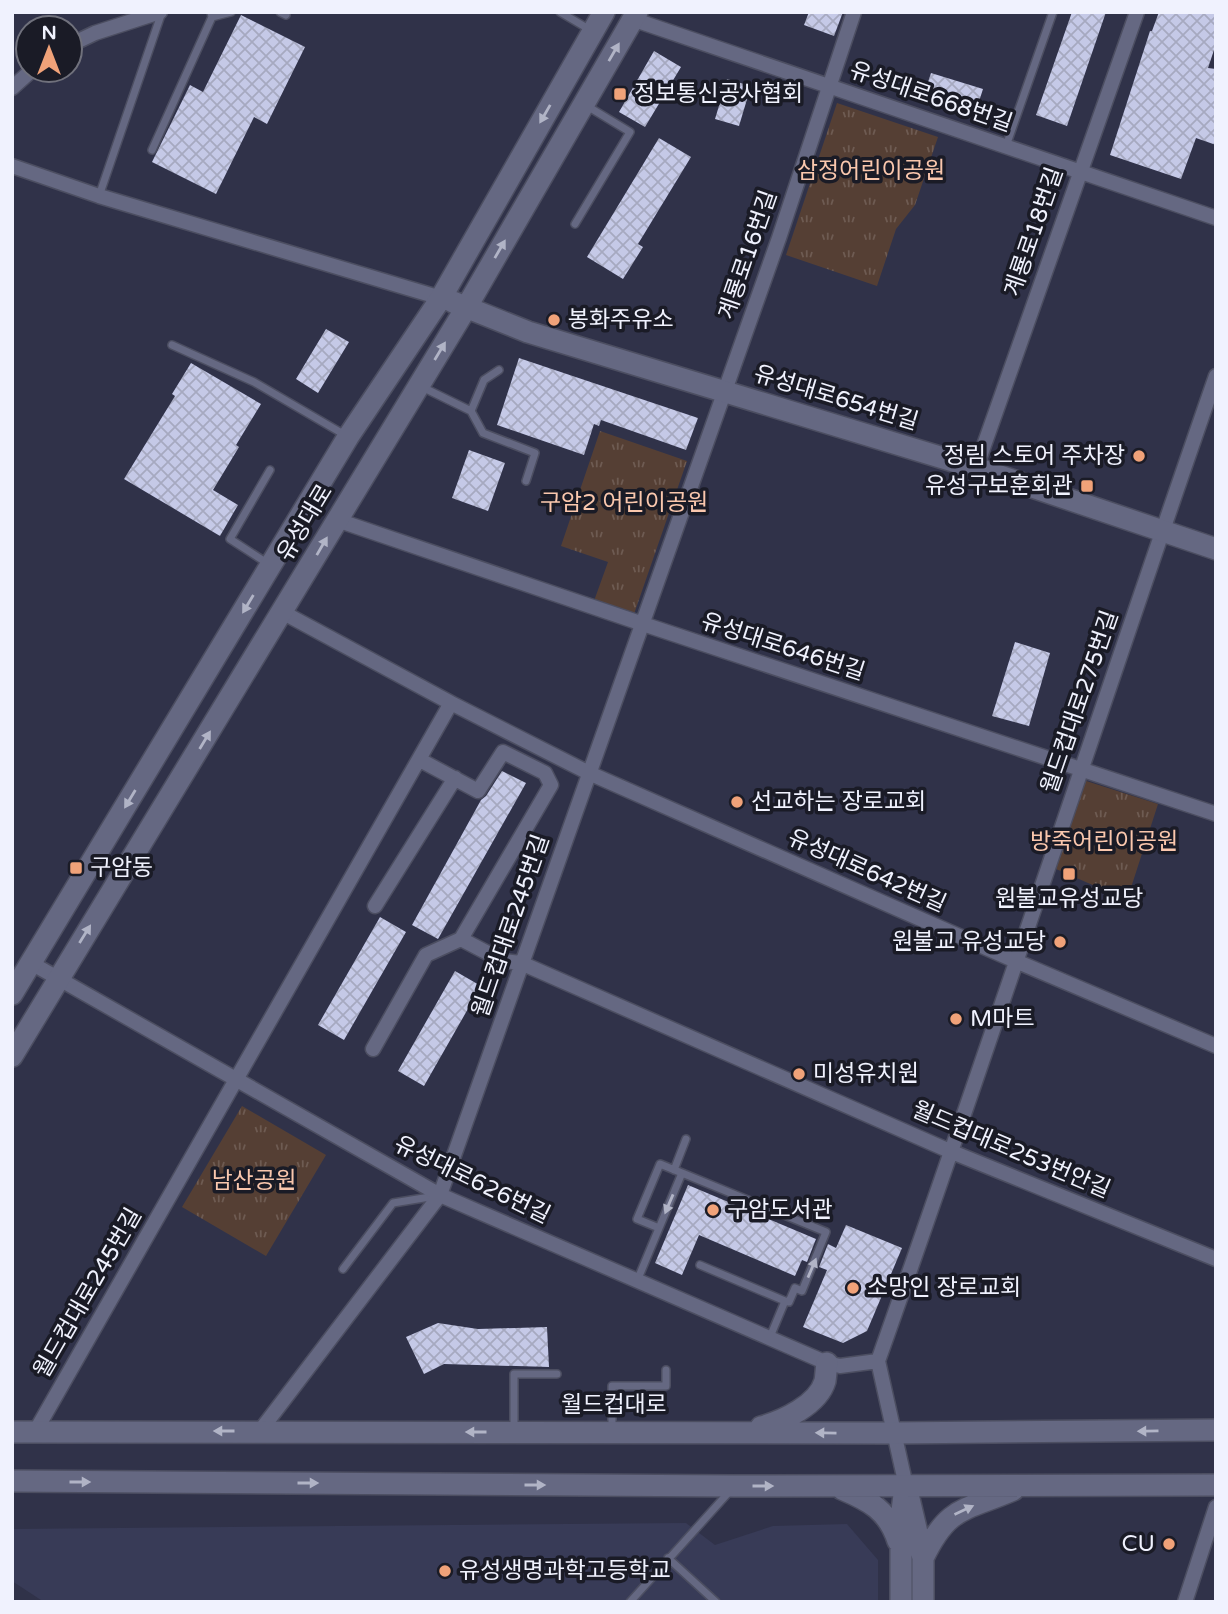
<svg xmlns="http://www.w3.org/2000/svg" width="1228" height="1614" viewBox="0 0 1228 1614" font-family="'Varela Round','Noto Sans KR',sans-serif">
  <defs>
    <pattern id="park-tufts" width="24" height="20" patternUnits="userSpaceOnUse" patternTransform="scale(1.75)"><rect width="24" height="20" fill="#553f34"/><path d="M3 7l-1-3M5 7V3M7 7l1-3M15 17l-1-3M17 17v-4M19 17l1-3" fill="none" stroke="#6e5b52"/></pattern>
    <pattern id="building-cross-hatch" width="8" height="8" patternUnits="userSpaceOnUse" patternTransform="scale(1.75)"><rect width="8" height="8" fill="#c5c9e7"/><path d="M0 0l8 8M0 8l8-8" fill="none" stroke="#a6a9c0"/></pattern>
  </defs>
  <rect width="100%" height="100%" fill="#303249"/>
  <path fill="#383b57" d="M686 1523 715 1545 773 1526 847 1524 878 1560V1602H44L12 1581V1529Z"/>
  <path fill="url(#park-tufts)" d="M837 103 938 137 915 205 896 229 877 286 786 255Z
    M600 431 687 461 634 614 594 601 608 562 561 546Z
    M1080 779 1158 804 1127 900 1056 869Z
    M242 1106 326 1155 266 1256 182 1207Z"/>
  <path fill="url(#building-cross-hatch)" d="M809 12H843L834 36 804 25Z
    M1072 12H1106L1067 126 1036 115Z
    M1159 12H1216V44L1208 68 1216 69V145L1196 138 1181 179 1110 155 1150 31H1152Z
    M241 15 305 47 267 124 254 117 216 194 152 162 190 85 203 92Z
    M654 51 681 67 645 127 619 112Z
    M931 73 983 89 975 114 923 97Z
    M727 79 751 86 739 126 715 119Z
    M659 138 691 157 638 244 643 247 623 279 587 257Z
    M326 329 349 342 318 393 296 379Z
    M519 358 698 418 686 450 601 420 599 426 594 424 584 455 497 425Z
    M191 363 261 404 236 445 239 447 213 490 238 505 220 536 124 479 175 396 172 394Z
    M469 450 505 463 488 511 452 498Z
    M1015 642 1050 653 1029 726 992 716Z
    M502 771 526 783 438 939 412 925 481 800 486 796Z
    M380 917 406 932 344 1040 318 1025Z
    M455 971 481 986 424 1086 398 1071Z
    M688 1185 816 1239 807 1262 802 1260 795 1276 699 1235 682 1275 655 1263Z
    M846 1225 902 1248 867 1331 843 1343 803 1327 827 1270 819 1267 828 1244 836 1248Z
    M438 1323 478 1329 547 1327 549 1367 444 1364 424 1374 406 1337Z"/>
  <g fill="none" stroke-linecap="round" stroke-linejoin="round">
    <g stroke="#4c4e61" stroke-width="10">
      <path id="lane" d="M280 12 286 15
        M560 12 592 31
        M212 17 231 12
        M1006 146 1053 12
        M152 150 212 17 211 12
        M99 196 162 12
        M575 224 630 132 587 106
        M172 345 254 382 345 435
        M420 386 471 411 483 433 535 453 526 481
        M471 411 484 380 499 370
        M267 563 230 539 270 470
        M674 1170 686 1139
        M659 1228 637 1219 660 1164 682 1173
        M700 1265 785 1301
        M343 1269 393 1203 436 1196
        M637 1281 682 1173 826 1232 802 1291 795 1288 789 1302 785 1301 770 1337
        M514 1431V1374H557
        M612 1431V1386H666V1370
        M668 1558 716 1602
        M630 1602 729 1492"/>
    </g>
    <g stroke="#4c4e61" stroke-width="17">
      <path id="street" d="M632 19 1216 218
        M70 45 95 33 160 12
        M12 88 32 70
        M12 166 99 196 441 298
        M976 468 1137 12
        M337 520 643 624 1216 814
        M282 612 451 703 589 773 1018 962 1216 1046
        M420 760 478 791 503 752 545 773 551 785 461 939 503 961 521 963 952 1152 1216 1259
        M375 906 455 778
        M31 963 440 1195 827 1363 840 1366 878 1361
        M373 1049 426 955 461 939
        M878 1361C994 1034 1102 704 1216 376
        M878 1361 906 1486
        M260 1431 440 1195 779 238 854 12
        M35 1432 451 703
        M1185 1602 1216 1507"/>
    </g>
    <g stroke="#4c4e61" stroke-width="24">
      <path id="secondary" d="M453 302 528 332 976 468 1216 549
        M12 994 348 437 441 298 604 12
        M12 1056 466 308 637 12
        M761 1427C783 1421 818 1405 825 1381 826 1375 826 1369 827 1363
        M12 1432 894 1433 1216 1430
        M12 1481 734 1486 1216 1485
        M906 1486 923 1558V1602
        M842 1489C870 1501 888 1510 898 1541
        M923 1558C948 1506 964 1511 1013 1490
        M901 1602V1519L904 1495"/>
    </g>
    <use href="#lane" stroke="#656882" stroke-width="7"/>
    <use href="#street" stroke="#656882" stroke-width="14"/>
    <use href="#secondary" stroke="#656882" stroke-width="21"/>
  </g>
  <defs><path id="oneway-solid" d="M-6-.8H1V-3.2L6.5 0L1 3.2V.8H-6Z" transform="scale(1.75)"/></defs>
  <g fill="#b1b4c6">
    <use href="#oneway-solid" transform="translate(614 52) rotate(-60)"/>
    <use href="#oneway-solid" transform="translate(545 114) rotate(120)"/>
    <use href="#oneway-solid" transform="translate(500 249) rotate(-60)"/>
    <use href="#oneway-solid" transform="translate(440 351) rotate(-59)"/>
    <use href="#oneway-solid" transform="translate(322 546) rotate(-60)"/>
    <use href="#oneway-solid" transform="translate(248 604) rotate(121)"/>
    <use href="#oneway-solid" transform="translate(205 740) rotate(-59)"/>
    <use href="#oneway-solid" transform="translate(130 799) rotate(121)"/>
    <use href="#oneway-solid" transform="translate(85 934) rotate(-58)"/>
    <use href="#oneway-solid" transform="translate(669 1204) rotate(113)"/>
    <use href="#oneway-solid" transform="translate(812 1268) rotate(-67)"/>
    <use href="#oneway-solid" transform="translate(224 1431) rotate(180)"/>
    <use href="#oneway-solid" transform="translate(1148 1431) rotate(179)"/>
    <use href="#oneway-solid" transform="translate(476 1432) rotate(-180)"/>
    <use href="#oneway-solid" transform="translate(826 1433) rotate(-179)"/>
    <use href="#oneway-solid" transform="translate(80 1482)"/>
    <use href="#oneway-solid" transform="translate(308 1483)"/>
    <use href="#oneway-solid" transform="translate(535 1485)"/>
    <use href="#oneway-solid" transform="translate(763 1486)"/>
    <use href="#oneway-solid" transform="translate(964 1510) rotate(-25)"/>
  </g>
  <g fill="#f0a279" stroke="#1a1b26" stroke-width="2.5">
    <rect x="613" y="87" width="14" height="14" rx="3.5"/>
    <circle cx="554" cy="320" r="7"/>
    <circle cx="1139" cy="456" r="7"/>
    <rect x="1080" y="479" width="14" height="14" rx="3.5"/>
    <circle cx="737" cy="802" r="7"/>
    <rect x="69" y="861" width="14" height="14" rx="3.5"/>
    <rect x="1062" y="867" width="14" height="14" rx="3.5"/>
    <circle cx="1060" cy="942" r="7"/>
    <circle cx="956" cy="1019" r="7"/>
    <circle cx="799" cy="1074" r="7"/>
    <circle cx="713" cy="1210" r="7"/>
    <circle cx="853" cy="1288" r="7"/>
    <circle cx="1169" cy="1544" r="7"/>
    <circle cx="445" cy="1571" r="7"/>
  </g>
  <g text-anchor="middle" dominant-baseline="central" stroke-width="7" stroke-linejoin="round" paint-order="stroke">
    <g font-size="23" fill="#f0f2fe" stroke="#1a1b26" text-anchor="start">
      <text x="634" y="94">정보통신공사협회</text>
      <text x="568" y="320">봉화주유소</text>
      <text x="1125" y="456" text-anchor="end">정림 스토어 주차장</text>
      <text x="1073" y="486" text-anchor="end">유성구보훈회관</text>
      <text x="751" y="802">선교하는 장로교회</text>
      <text x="90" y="868">구암동</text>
      <text x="1069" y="899" text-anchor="middle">원불교유성교당</text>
      <text x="1046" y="942" text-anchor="end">원불교 유성교당</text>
      <text x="970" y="1019">M마트</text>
      <text x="813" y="1074">미성유치원</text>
      <text x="727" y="1210">구암도서관</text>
      <text x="867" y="1288">소망인 장로교회</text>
      <text x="1155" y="1544" text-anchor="end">CU</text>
      <text x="459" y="1571">유성생명과학고등학교</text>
    </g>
    <g font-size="23" fill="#f0f2fe" stroke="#1a1b26">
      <text transform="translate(931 97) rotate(19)">유성대로668번길</text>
      <text transform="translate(1034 232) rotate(-71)">계룡로18번길</text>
      <text transform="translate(748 255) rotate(-71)">계룡로16번길</text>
      <text transform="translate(836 398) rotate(17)">유성대로654번길</text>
      <text transform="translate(305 523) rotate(-59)">유성대로</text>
      <text transform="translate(783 647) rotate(18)">유성대로646번길</text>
      <text transform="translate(1080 702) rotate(-71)">월드컵대로275번길</text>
      <text transform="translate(867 871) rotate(24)">유성대로642번길</text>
      <text transform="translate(511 926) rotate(-71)">월드컵대로245번길</text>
      <text transform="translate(1011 1150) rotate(23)">월드컵대로253번안길</text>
      <text transform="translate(472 1180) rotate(26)">유성대로626번길</text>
      <text transform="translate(88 1293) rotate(-60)">월드컵대로245번길</text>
      <text x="614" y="1405">월드컵대로</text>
    </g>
    <g font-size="23" fill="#fac7ad" stroke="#1a1b26">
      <text x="871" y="171">삼정어린이공원</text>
      <text x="624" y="503">구암2 어린이공원</text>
      <text x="1104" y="842">방죽어린이공원</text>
      <text x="254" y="1181">남산공원</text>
    </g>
  </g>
  <rect width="1228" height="1614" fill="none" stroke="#f0f2fe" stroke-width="28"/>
  <g transform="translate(49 49)"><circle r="33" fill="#1a1b26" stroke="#70717c" stroke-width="2"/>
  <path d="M0-5L12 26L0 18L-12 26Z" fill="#f0a279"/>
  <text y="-10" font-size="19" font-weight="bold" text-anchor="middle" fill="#f0f2fe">N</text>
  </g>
</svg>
